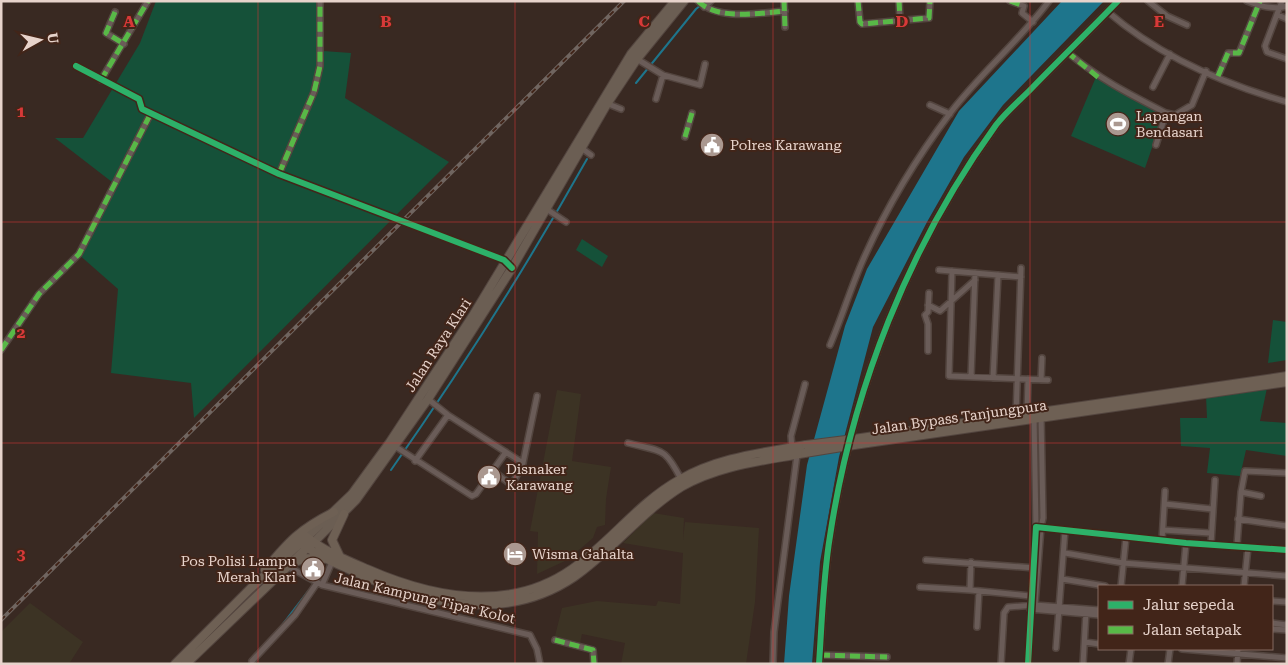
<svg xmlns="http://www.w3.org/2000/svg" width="1288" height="665" viewBox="0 0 1288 665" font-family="'Roboto Serif',serif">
  <rect width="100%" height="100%" fill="#392922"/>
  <path fill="#3c3324" d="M557 390 581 394 572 461 611 467 606 499 605 525 597 527 593 538 567 560 537 574 538 532 530 531Z
    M653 513 684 518 683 540 685 522 759 528 755 602 746 664H621L625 643 582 634 580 643 555 636 562 608 597 601 656 606 658 601 680 604 683 553 623 543Z
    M30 603 83 642 69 664H1V632Z"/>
  <path fill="#155139" d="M156 1H323V51L351 53 345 98 449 162 194 418 191 383 111 373 118 289 77 253 112 182 55 138H83L140 43Z
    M1096 77 1164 113 1145 168 1071 136Z
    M582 239 608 256 602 267 576 250Z
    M1273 320 1287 322V360L1268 363Z
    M1267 388 1260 421 1287 423V456L1246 450 1240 476 1207 473 1210 448 1181 446 1180 418H1207L1206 396Z"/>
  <path fill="#1e758c" d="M1062 1H1104L1003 105 964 157 927 222 873 327 839 457 820 562 812 664H784L789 596 807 465 845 326 867 269 959 111Z"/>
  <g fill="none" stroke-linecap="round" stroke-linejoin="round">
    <path stroke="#1e758c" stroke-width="2" d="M636 83 696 9 706 1
      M391 470C461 370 527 266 587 159
      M279 629 309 590"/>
    <g stroke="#53453f" stroke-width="8">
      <path id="minor" d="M698 1C718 21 759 13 785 11
        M784 1 785 27
        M858 1 860 22 862 24 929 18 930 1
        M899 1 900 20
        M1010 1 1024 6 1022 13 1033 22
        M1148 1 1167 16 1187 25
        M1247 1C1259 6 1274 10 1287 6
        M1282 1 1265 46 1267 52 1287 59
        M704 7 711 1
        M115 12 106 33 124 44
        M1108 12C1158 55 1224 84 1287 102
        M1278 15 1287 19
        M1067 52C1101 80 1127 93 1166 113L1156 145
        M637 59 663 75 700 85 705 64
        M76 66 139 99 142 109 279 174 504 260 512 268
        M1218 76 1228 53H1239L1260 1
        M101 80 148 1
        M1153 87 1170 54
        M656 99 663 75
        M606 103 621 109
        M930 105 950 114
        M1166 113 1175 115 1192 105 1206 71
        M685 137 692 113
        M580 147 591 155
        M279 174 314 92 320 66V1
        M545 208 566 222
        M939 270 1021 277
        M952 271 949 376 1048 380
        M928 305 940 311 975 280
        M830 345C842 317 851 287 863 260 886 208 917 157 951 112 981 73 1019 41 1049 1
        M1 350 39 294 79 254 151 113
        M928 351V324L925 315 928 312 929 293
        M971 377 975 273
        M993 378 998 275
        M1041 380 1042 358
        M428 399 448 415 523 463
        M1027 414 1028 379
        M1016 416 1021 268
        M1034 416 1036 527
        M628 443C662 452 664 446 681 479
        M393 445 472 496 476 494 506 452
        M792 448 791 436 805 384
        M415 461 448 415
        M493 471 509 483H513L523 463 537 396
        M1241 492 1261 496
        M1165 504 1212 509
        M1238 519 1287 526
        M1163 530 1210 533
        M1162 540 1165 491
        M1211 544 1215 480
        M1237 545 1241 492 1245 471 1287 473
        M1065 553 1123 563 1287 576
        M926 560 1035 568
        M971 562 970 590 1030 596
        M289 567 322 585 530 635 537 649 540 664
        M1062 579 1105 586
        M322 585 332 562
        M1121 586 1126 537
        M1182 586 1186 543
        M1244 586 1248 547
        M920 587 970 590
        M1272 601 1287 602
        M1035 605 1041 527 1043 518 1041 415
        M1030 609 1099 615
        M1272 623 1287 625
        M977 627 979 591
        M1272 629 1287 630
        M555 640 593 650 594 664
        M1085 642 1099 644
        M1056 648 1065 530
        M1182 649 1287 658
        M820 655 887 657
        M252 661 295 615 317 583
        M773 664 774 632 797 455
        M1001 664 1004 613 1008 607 1035 605 1099 610
        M1028 664 1036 527 1186 543 1287 550
        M1083 664 1086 612
        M1129 664 1131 649
        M1168 664 1170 649
        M1237 664 1238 649"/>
    </g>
    <g stroke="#53453f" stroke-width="9">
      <path id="tertiary" d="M819 664C822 621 823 578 830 536 852 390 909 245 996 125 1006 112 1019 101 1030 90 1059 60 1089 31 1118 1"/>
    </g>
    <g stroke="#53453f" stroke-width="10">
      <path id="primary" d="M307 537 352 494 390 442 472 317 631 54 675 1
        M314 542 356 500 428 399 512 268 607 104 637 59 684 1"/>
    </g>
    <g stroke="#53453f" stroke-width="10">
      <path id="trunk" d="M854 439 1287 376
        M854 445 1287 382
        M301 543C317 556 338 564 357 573 426 605 506 623 574 577 612 551 641 512 681 487 719 465 763 461 805 453
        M340 557 332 540 344 514
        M295 562 306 558 323 559
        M265 570C289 541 300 529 334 512
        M175 664 250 589 307 537C324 551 346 560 367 569 433 598 509 613 572 569 610 543 638 503 679 480 719 457 762 453 806 445
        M186 664 310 545"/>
    </g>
    <use href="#minor" stroke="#6a5c58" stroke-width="5"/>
    <use href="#tertiary" stroke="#6a5c58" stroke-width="6"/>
    <use href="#primary" stroke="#6b5e53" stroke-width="8"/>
    <use href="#trunk" stroke="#6e6054" stroke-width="8"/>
    <g stroke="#706560" stroke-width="4">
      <path id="rail" d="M1 620 624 1"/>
    </g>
    <use href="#rail" stroke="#422519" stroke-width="2" stroke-dasharray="5.5" stroke-linecap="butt"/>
    <g stroke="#53453f" stroke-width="10" stroke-linecap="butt">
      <path id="trunk-bridge" d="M806 445 854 439
        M805 453 854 445"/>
    </g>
    <use href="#trunk-bridge" stroke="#6e6054" stroke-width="8"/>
    <path stroke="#58b947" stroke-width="5" stroke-dasharray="10 5" stroke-linecap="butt" d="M698 1C718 21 759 13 785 11
      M784 1 785 27
      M858 1 860 22 862 24 929 18 930 1
      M899 1 900 20
      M1010 1 1024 6
      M115 12 106 33 124 44
      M1067 52 1099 78
      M1218 76 1228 53H1239L1260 1
      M101 80 148 1
      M685 137 692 113
      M279 174 314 92 320 66V1
      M1 350 39 294 79 254 151 113
      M555 640 593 650 594 664
      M820 655 887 657"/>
    <g stroke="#422519" stroke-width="9">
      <path id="cycleway" d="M76 66 139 99 142 109 279 174 504 260 512 268
        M819 664C822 621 823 578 830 536 852 390 909 245 996 125 1006 112 1019 101 1030 90 1059 60 1089 31 1118 1
        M1028 664 1036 527 1186 543 1287 550"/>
    </g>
    <use href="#cycleway" stroke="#2db169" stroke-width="6"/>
  </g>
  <path fill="none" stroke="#d83938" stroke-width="1" stroke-opacity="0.55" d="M258 1V664M515 1V664M773 1V664M1030 1V664M1 222H1287M1 443H1287"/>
  <defs>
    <g id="stadium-disc" transform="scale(1.25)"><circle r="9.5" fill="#aa9890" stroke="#422519"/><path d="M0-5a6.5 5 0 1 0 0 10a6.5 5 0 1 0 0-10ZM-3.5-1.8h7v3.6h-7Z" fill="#fff"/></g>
    <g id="civic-disc" transform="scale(1.25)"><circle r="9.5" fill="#aa9890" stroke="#422519"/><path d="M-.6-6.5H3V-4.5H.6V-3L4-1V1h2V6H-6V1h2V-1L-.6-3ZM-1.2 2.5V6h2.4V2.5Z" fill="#fff"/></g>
    <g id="hotel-disc" transform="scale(1.25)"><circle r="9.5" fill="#aa9890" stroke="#422519"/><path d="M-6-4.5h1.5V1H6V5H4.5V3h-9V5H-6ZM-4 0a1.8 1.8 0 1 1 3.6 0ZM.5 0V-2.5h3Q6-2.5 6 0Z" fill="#fff"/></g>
  </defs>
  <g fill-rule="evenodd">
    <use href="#stadium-disc" x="1118" y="124"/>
    <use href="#civic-disc" x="712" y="145"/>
    <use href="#civic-disc" x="489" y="477"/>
    <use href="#hotel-disc" x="515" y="554"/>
    <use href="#civic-disc" x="313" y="569"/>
  </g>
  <g text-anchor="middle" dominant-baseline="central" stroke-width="4" stroke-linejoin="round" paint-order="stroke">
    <g font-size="14" fill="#e7d3cb" stroke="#422519" text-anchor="start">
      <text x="1136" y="116">Lapangan<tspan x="1136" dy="16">Bendasari</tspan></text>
      <text x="730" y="145">Polres Karawang</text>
      <text x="506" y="469">Disnaker<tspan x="506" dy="16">Karawang</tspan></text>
      <text x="532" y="554">Wisma Gahalta</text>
      <text x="296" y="561" text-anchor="end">Pos Polisi Lampu<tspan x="296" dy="16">Merah Klari</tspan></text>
    </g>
    <g font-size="14" fill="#e7d3cb" stroke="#422519">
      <text transform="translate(438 345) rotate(-57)">Jalan Raya Klari</text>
      <text transform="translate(959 417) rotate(-8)">Jalan Bypass Tanjungpura</text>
      <text transform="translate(425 598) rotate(13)">Jalan Kampung Tipar Kolot</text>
    </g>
  </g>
  <g font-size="16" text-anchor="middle" font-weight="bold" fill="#d83938" stroke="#422519" stroke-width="4" stroke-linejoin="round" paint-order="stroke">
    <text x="129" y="27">A</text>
    <text x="386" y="27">B</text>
    <text x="644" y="27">C</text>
    <text x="902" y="27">D</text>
    <text x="1159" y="27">E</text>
    <text x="21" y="117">1</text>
    <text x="21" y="338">2</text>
    <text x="21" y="560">3</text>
  </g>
  <rect width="1288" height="665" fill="none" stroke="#e7d3cb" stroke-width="5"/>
  <rect x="1098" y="585" width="175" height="65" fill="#422519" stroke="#846b60"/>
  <rect x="1108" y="601" width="25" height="8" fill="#2db169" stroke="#846b60"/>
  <text x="1143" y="610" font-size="15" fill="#e7d3cb">Jalur sepeda</text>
  <rect x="1108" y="626" width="25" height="8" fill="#58b947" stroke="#846b60"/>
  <text x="1143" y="635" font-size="15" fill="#e7d3cb">Jalan setapak</text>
  <g transform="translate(40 40) rotate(82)" stroke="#422519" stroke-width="4" paint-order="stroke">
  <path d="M0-4L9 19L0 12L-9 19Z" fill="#e7d3cb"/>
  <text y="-8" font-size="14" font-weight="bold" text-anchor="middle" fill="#e7d3cb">U</text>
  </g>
</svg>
